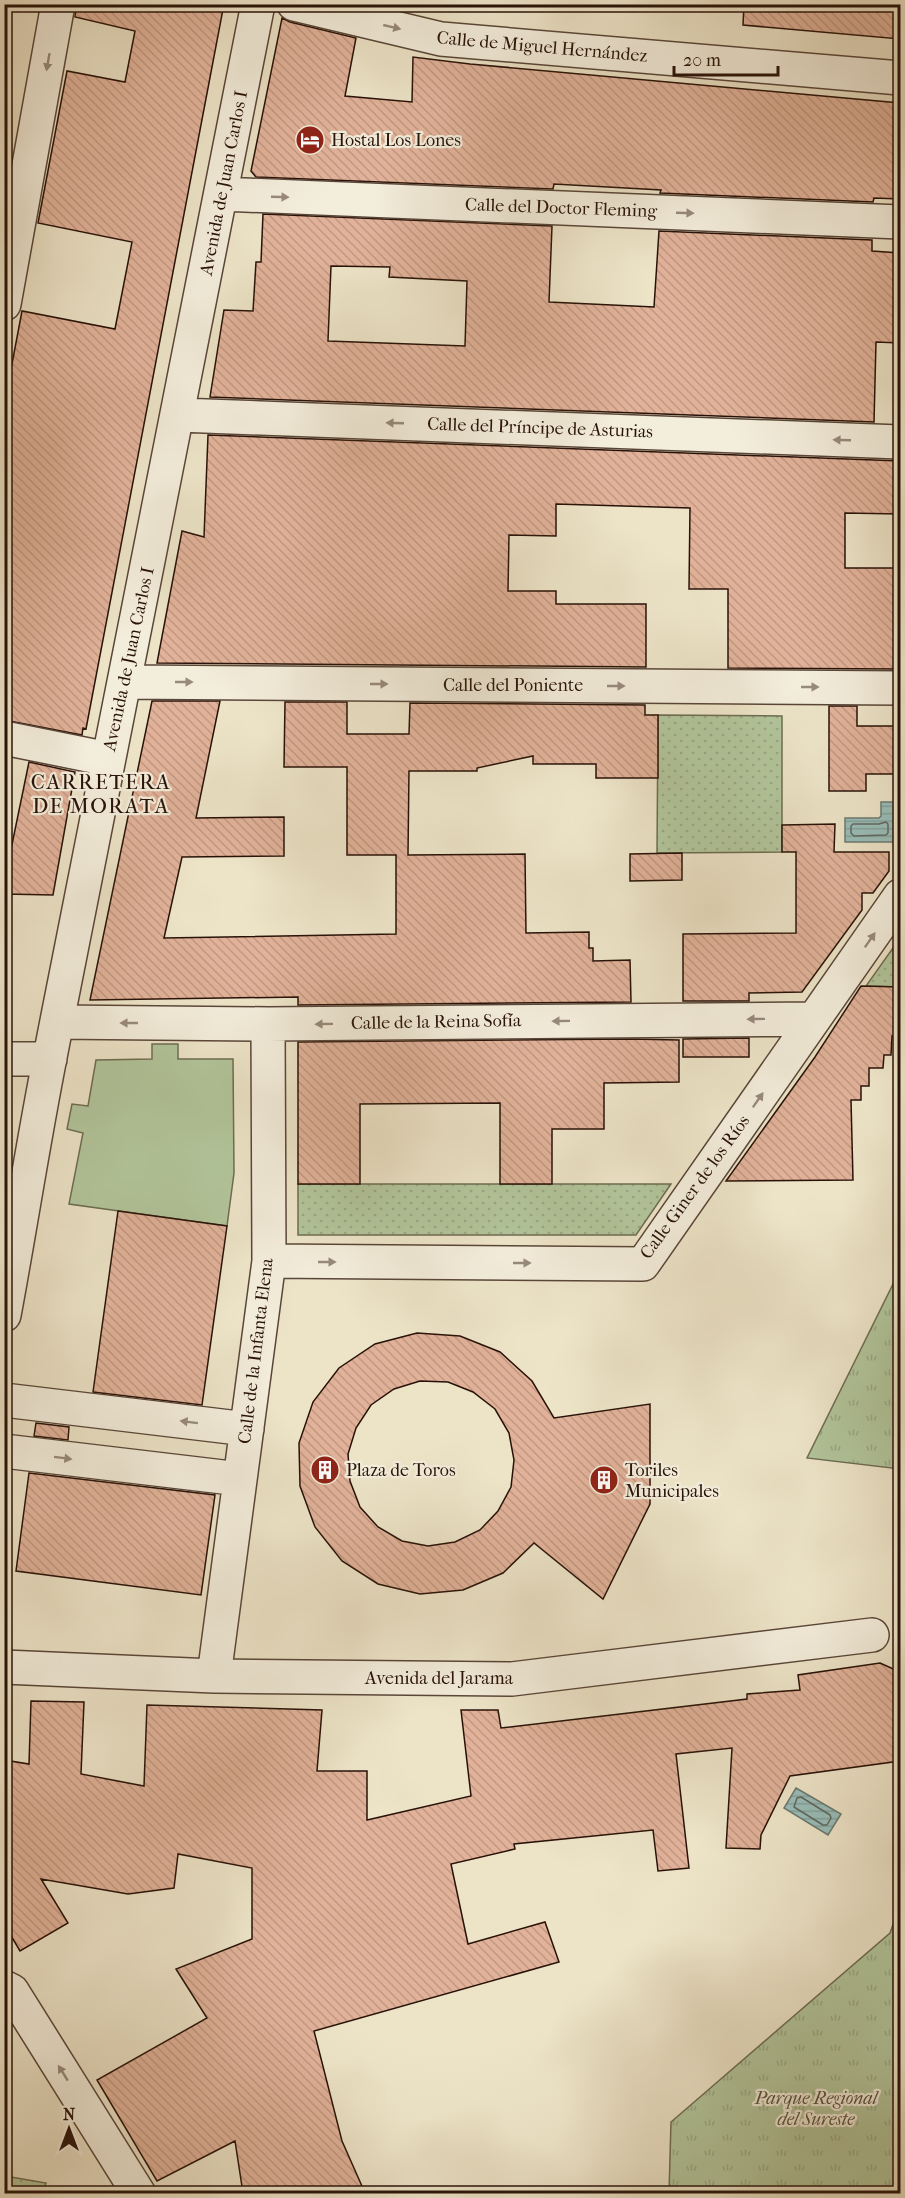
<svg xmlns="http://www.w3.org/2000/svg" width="905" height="2198" viewBox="0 0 905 2198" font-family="'IM FELL French Canon',serif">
  <defs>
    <pattern id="grass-dots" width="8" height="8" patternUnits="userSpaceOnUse" patternTransform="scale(1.5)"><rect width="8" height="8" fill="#b2c59b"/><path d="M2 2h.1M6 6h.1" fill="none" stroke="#99a884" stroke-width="1.8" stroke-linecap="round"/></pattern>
    <pattern id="park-tufts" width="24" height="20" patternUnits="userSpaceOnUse" patternTransform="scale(1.5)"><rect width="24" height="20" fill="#b2c59b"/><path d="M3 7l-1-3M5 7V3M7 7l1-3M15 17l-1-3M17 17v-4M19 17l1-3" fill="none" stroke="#99a884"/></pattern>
    <pattern id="water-rules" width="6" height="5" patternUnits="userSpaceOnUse" patternTransform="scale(1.5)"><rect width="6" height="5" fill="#99beb9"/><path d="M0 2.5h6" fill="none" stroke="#84a29e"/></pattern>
    <pattern id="building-back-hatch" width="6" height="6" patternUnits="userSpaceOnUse" patternTransform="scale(1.5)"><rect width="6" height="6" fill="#e1b299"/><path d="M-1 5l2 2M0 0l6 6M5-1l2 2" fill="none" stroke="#c19882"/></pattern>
  </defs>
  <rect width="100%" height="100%" fill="#ede4c8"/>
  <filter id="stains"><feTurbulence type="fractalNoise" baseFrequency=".00333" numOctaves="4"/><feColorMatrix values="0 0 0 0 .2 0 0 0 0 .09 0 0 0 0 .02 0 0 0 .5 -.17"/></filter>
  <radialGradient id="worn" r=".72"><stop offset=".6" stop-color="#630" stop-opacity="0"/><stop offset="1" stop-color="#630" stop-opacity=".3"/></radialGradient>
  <path fill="url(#grass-dots)" stroke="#6d6c52" stroke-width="1.5" d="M658 715 782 716V852L657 853Z
    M900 938V987L866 986Z
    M298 1184H671L636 1235H298Z
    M5 2176 46 2183 42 2193H5Z"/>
  <path fill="url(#park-tufts)" stroke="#6d6c52" stroke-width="1.5" d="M900 1270V1469L807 1458Z
    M900 1905V2193H669L671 2122 890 1933Z"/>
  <path fill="#b2c59b" stroke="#6d6c52" stroke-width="1.5" d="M152 1044H178V1059H233L234 1173 227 1226 69 1204 83 1133 67 1129 72 1104 88 1106 96 1060 152 1059Z"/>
  <path fill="url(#water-rules)" stroke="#6c7972" stroke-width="1.5" d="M881 802H894V842H845V818H879L881 816Z
    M796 1788 841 1814 828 1835 784 1808Z"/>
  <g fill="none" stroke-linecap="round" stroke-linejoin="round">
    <path stroke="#606860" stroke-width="1.5" d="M886 822 888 824V833L886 835 854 836 851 833V826L853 824H879Z
      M801 1797 830 1815 831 1818 827 1825H823L794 1807 797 1798Z"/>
  </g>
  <path fill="url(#building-back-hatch)" stroke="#281208" stroke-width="1.5" fill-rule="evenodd" d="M76 4H224L86 729 83 728 82 735 4 720V406L22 311 115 329 132 242 38 223 67 71 125 82 135 31 75 17Z
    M744 4H900V39L743 25Z
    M282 18 290 22 356 38 345 96 412 102 413 57 470 64 900 103V199L874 198 873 202 660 193 661 190 554 184 553 189 256 177 251 171Z
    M263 214 552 226 549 302 654 307 659 231 872 240V251L900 253V343L876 342 874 422 210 397 224 310 253 311 256 262H261ZM331 266 390 267 389 277 467 281 465 346 328 341Z
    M208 435 900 461 899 514 845 513V568H900V669L728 668V589H689L690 508 556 504V536L509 535 508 591H556V604H646V667L157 663 182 531 204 537Z
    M152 701H220L196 818 284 817V856L182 857 164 938 396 934V855H347V767H284L285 702H347V734H409L410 703 645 705V715H658V778H596V764H533V756L477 768V771H409L408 855 525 854 526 933 589 932V948H593V961L630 960 631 1002 298 1005V997L90 1000Z
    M829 706H857V726H900V774H866V791H829Z
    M29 762 75 772 53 895 4 894V883Z
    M835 824 834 852H889V871L873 893H862V910L802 992 749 993V1001H683V934L796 933V852H782V825Z
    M682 853V880L630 881V854Z
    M861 986 900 987V1036H892L891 1055H884L883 1068H869V1086H861V1100H851L853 1180 726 1181 815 1057Z
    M749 1038V1057H683V1039Z
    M631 1039 679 1040V1082L604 1083V1129H552V1184H500V1103L360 1104V1184H298V1042Z
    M118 1211 227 1226 202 1405 93 1392Z
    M417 1333 460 1336 500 1352 532 1381 554 1418 650 1404V1504L603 1599 534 1543 503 1573 463 1590 420 1594 378 1584 342 1561 315 1527 300 1486 299 1443 313 1402 339 1368 375 1344ZM420 1381 448 1382 473 1392 495 1409 509 1433 514 1460 511 1487 498 1511 480 1530 455 1542 428 1546 402 1541 378 1527 360 1507 350 1481 348 1454 356 1428 371 1405 394 1389Z
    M36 1423 69 1427 68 1440 34 1436Z
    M29 1473 215 1495 201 1595 16 1571Z
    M880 1663 900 1672V1761L790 1776 761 1835 760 1849 726 1848 732 1748 676 1754 689 1868 658 1871 653 1830 514 1844 515 1849 451 1864 468 1944 545 1922 559 1962 314 2031 342 2141 365 2193H243L235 2141 157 2181 97 2080 207 2018 176 1969 252 1939V1868L178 1854 174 1888 128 1894 41 1879 68 1923 20 1951 4 1924V1760L29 1764 31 1701 84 1702 81 1774 144 1786 147 1705 322 1710 317 1771H367V1820L471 1796 461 1710H498L501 1728 747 1699V1694L800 1690 798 1675Z"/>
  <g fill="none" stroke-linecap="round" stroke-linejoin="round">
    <g stroke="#594638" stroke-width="36">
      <path id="street" d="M294 4 441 39 900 78
        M222 194 900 222
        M4 304 58 4
        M179 415 900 442
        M125 682 900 688
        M4 738 108 759
        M57 1022 268 1024 814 1019
        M4 1059H50
        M269 1261 643 1264 900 896
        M4 1315C20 1229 33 1143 50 1057 118 706 191 356 258 4
        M4 1400 247 1429
        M4 1451 240 1479
        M4 1667 214 1676 512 1679 872 1635
        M214 1676 269 1261 268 1024
        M4 1987 12 1991 139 2194"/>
    </g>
    <use href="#street" stroke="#f3eddb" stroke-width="33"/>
  </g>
  <defs><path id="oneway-solid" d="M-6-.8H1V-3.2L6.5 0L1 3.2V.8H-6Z" transform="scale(1.5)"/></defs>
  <g fill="#988a7c">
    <use href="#oneway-solid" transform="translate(392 27) rotate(13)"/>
    <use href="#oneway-solid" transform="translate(48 62) rotate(100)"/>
    <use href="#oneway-solid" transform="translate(280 197) rotate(2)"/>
    <use href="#oneway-solid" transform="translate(685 213) rotate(2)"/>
    <use href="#oneway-solid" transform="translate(395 423) rotate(-178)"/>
    <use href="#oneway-solid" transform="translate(842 440) rotate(-178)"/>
    <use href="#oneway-solid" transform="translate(184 682)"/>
    <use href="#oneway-solid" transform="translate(379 684)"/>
    <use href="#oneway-solid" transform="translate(616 686)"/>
    <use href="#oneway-solid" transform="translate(810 687)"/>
    <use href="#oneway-solid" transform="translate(870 940) rotate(-55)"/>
    <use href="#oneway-solid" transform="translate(756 1019) rotate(179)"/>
    <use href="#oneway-solid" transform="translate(561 1021) rotate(179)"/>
    <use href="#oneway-solid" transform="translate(129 1023) rotate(-180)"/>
    <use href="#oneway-solid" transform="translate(324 1024) rotate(179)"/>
    <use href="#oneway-solid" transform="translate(758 1100) rotate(-55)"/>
    <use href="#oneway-solid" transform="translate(327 1262)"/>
    <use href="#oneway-solid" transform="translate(522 1263)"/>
    <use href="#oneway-solid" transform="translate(189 1422) rotate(-173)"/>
    <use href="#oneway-solid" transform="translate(63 1458) rotate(7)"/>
    <use href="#oneway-solid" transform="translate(63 2073) rotate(-122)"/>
  </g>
  <defs>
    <g id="hotel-disc" transform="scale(1.5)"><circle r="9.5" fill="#8f2418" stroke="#f3eddb"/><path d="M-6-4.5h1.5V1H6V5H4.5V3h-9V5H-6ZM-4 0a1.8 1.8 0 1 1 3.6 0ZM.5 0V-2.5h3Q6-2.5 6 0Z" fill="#fff"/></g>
    <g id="building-disc" transform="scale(1.5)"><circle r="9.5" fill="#8f2418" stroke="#f3eddb"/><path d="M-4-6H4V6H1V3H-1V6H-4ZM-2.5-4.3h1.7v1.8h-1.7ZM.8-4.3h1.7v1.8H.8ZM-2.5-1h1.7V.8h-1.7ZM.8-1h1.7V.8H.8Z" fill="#fff"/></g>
  </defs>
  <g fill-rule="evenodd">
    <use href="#hotel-disc" x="310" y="140"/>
    <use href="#building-disc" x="325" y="1470"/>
    <use href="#building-disc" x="604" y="1480"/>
  </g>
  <g text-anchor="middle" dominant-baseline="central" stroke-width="4.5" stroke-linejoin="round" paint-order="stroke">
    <g font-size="18" fill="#281208" stroke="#f3eddb">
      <text transform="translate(542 47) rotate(5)">Calle de Miguel Hernández</text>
      <text transform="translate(224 183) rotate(-79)">Avenida de Juan Carlos I</text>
      <text transform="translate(561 208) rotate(2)">Calle del Doctor Fleming</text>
      <text transform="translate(540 428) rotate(2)">Calle del Príncipe de Asturias</text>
      <text transform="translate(129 659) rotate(-78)">Avenida de Juan Carlos I</text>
      <text x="513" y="685">Calle del Poniente</text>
      <text transform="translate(436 1022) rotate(-1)">Calle de la Reina Sofía</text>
      <text transform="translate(695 1187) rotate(-54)">Calle Giner de los Ríos</text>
      <text transform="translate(256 1351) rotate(-83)">Calle de la Infanta Elena</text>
      <text x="439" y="1678">Avenida del Jarama</text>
    </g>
    <g font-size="18" fill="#281208" stroke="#f3eddb" text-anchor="start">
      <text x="331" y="140">Hostal Los Lones</text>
      <text x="346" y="1470">Plaza de Toros</text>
      <text x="625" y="1470">Toriles<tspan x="625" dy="21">Municipales</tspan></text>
    </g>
    <g font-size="18" font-style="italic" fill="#58513b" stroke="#f3eddb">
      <text x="816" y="2098">Parque Regional<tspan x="816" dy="21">del Sureste</tspan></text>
    </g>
    <g font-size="21" letter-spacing="1.5" fill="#281208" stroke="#f3eddb">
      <text x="101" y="782">CARRETERA<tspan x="101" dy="24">DE MORATA</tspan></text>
    </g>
  </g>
  <rect width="905" height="2198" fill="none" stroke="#ede4c8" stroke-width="24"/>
  <rect x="6" y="6" width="893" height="2186" fill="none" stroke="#281208" stroke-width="3"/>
  <rect x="12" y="12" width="881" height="2174" fill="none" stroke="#281208" stroke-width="1.5"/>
  <g transform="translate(69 2129)" stroke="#f3eddb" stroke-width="4.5" paint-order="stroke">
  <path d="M0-4.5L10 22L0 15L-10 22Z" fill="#281208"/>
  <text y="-9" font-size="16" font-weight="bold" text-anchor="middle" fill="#281208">N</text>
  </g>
  <path d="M674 66v9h104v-9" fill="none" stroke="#281208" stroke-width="3"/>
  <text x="683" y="66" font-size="18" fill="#281208" stroke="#f3eddb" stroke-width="4.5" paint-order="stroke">20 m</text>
  <rect width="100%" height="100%" filter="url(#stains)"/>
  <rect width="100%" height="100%" fill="url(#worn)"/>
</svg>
